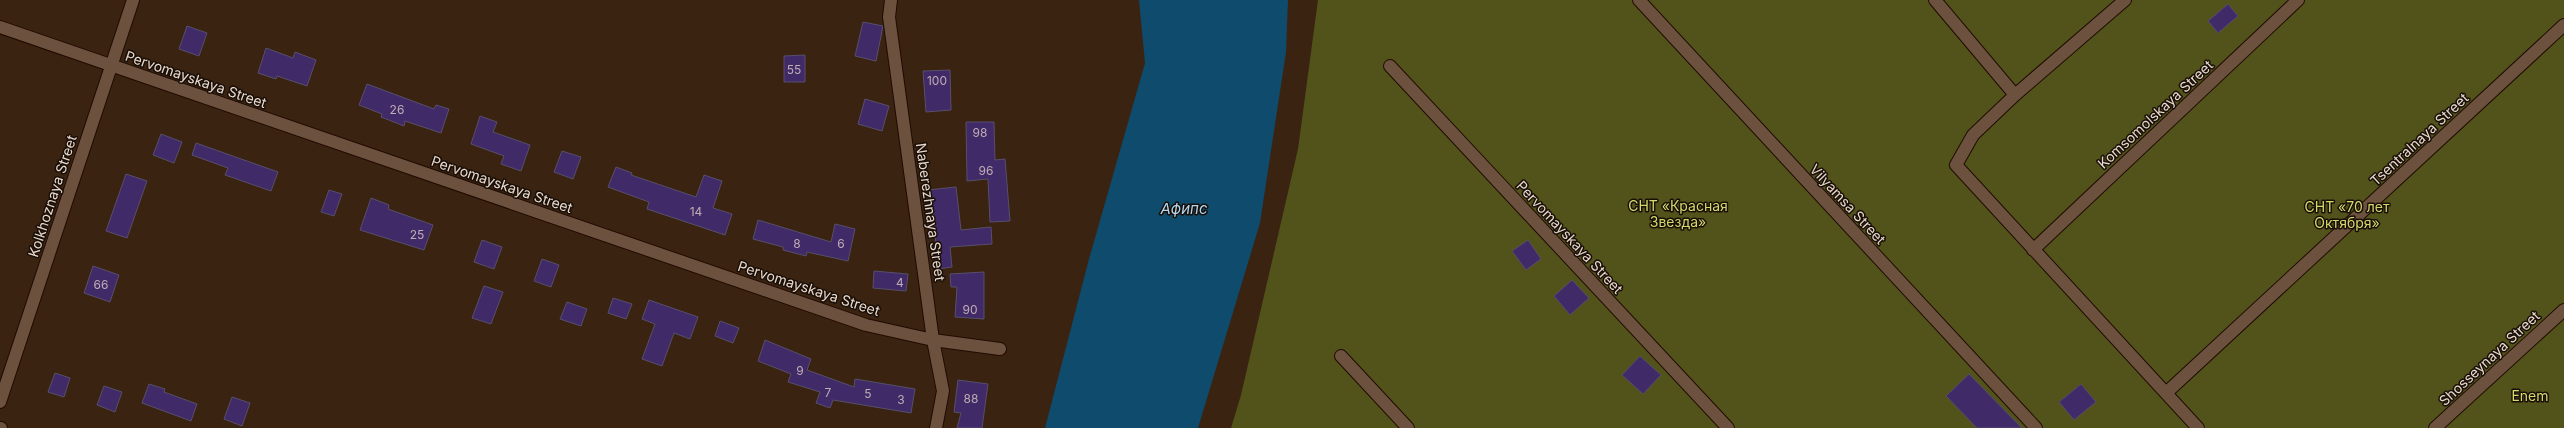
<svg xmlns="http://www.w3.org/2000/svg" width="2564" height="428" viewBox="0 0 2564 428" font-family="Inter,sans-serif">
  <rect width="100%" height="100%" fill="#3a2311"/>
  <path fill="#51531b" d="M1318 0H2564V428H1231L1241 395 1298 149Z"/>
  <path fill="#0f4b6d" d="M1139 0H1288L1286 52 1260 223 1198 428H1045L1089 259 1145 63Z"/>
  <path fill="#402a67" stroke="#574f6b" d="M2228 4 2238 16 2218 33 2208 21Z
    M863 22 883 26 876 61 855 56Z
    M187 26 207 33 199 56 179 49Z
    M266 48 293 58 295 52 316 60 307 86 277 76 276 79 258 73Z
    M805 55V82H784V56Z
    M950 70 951 110 926 112 923 71Z
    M367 84 434 109 436 105 449 109 441 133 405 121 404 126 381 117 382 114 359 105Z
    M865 99 889 106 882 131 858 124Z
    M480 116 497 122 493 132 530 145 521 171 501 164 504 156 471 144Z
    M966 122H994L995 160 1005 159 1010 221 990 222 988 179 967 181Z
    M161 134 182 142 174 163 153 155Z
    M196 143 278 172 271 191 225 175 228 168 192 155Z
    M562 151 581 157 573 179 554 172Z
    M616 167 632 173 631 175 696 197 704 175 722 181 713 208 732 214 725 235 647 209 649 202 608 187Z
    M126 174 147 181 127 238 106 231Z
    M956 187 961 230 991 227 992 244 950 247 952 267 938 269 933 209H931L928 190Z
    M329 190 342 194 334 216 321 212Z
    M371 198 389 205 388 209 433 225 424 250 360 230Z
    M758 220 831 242 835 224 855 229 848 261 807 252 806 256 783 250V247L753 239Z
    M482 240 502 247 494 269 474 262Z
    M1528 240 1541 259 1526 270 1512 251Z
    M542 259 559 265 551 287 534 281Z
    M93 266 119 275 110 302 84 293Z
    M874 271 908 274 906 291 873 288Z
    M984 272V319L955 317 957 287H951L950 274Z
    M1572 280 1589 298 1570 315 1554 296Z
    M484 286 503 292 491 324 472 318Z
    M613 298 632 304 626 319 608 313Z
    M649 300 698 317 690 339 674 333 662 366 642 359 655 324 642 319Z
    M567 302 587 309 581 326 560 319Z
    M720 321 739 328 733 343 715 336Z
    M765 340 811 359 807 370 854 387 855 379 915 389 911 413 833 400 830 408 816 403 820 392 788 382 791 374 758 361Z
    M1640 356 1661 375 1643 394 1622 375Z
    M55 373 70 378 64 397 48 392Z
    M1969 374 2022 428H1977L1946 396Z
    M958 380 988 384 982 428H957L961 413 954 412Z
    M149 384 165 389 164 392 197 404 191 421 142 403Z
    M2081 384 2096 402 2074 420 2059 402Z
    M104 386 122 392 115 412 97 405Z
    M232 397 250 403 242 426 224 419Z"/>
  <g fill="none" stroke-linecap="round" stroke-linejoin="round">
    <g stroke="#200b00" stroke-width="14">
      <path id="street" d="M891 0 889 17 933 340 943 391 936 428
        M1639 0 2036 428
        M1935 0 2015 95
        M2125 0 2015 95 1973 135 1956 165 2198 428
        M0 27 866 325 933 340 1000 349
        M1390 66 1728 428
        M2033 250 2298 0
        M1341 356 1408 428
        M2166 393 2564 25
        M0 402 133 0
        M0 428H1
        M2435 428 2564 310"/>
    </g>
    <use href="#street" stroke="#6c513f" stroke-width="12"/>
  </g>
  <g text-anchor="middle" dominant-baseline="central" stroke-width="3" stroke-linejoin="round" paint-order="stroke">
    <g font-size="12" fill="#bfadb4">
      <text x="794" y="69">55</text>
      <text x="937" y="80">100</text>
      <text x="397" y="109">26</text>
      <text x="980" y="132">98</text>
      <text x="986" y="170">96</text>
      <text x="696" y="211">14</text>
      <text x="417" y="234">25</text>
      <text x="797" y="243">8</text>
      <text x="841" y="243">6</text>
      <text x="900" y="282">4</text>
      <text x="101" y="284">66</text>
      <text x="970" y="309">90</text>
      <text x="800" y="370">9</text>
      <text x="828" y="392">7</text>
      <text x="868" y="393">5</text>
      <text x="971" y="398">88</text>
      <text x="901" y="399">3</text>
    </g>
    <g font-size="14" fill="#e9d9ce" stroke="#190f07">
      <text transform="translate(196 79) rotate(19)">Pervomayskaya Street</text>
      <text transform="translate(2155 114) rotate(-43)">Komsomolskaya Street</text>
      <text transform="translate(2419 139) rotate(-43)">Tsentralnaya Street</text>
      <text transform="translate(502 184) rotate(19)">Pervomayskaya Street</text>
      <text transform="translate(52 196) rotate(-72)">Kolkhoznaya Street</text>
      <text transform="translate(1848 204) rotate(47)">Vilyamsa Street</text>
      <text transform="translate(931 212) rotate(82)">Naberezhnaya Street</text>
      <text transform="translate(1570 237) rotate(47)">Pervomayskaya Street</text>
      <text transform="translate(809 288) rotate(18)">Pervomayskaya Street</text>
      <text transform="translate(2489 358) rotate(-43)">Shosseynaya Street</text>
    </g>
    <g font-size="14" fill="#d4d96c" stroke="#190f07">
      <text x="1678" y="205">СНТ «Красная<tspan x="1678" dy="16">Звезда»</tspan></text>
      <text x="2347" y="206">СНТ «70 лет<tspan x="2347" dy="16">Октября»</tspan></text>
      <text x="2530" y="395">Enem</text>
    </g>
    <g font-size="15" font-style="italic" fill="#b2d6f0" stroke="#190f07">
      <text x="1184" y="208">Афипс</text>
    </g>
  </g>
</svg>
